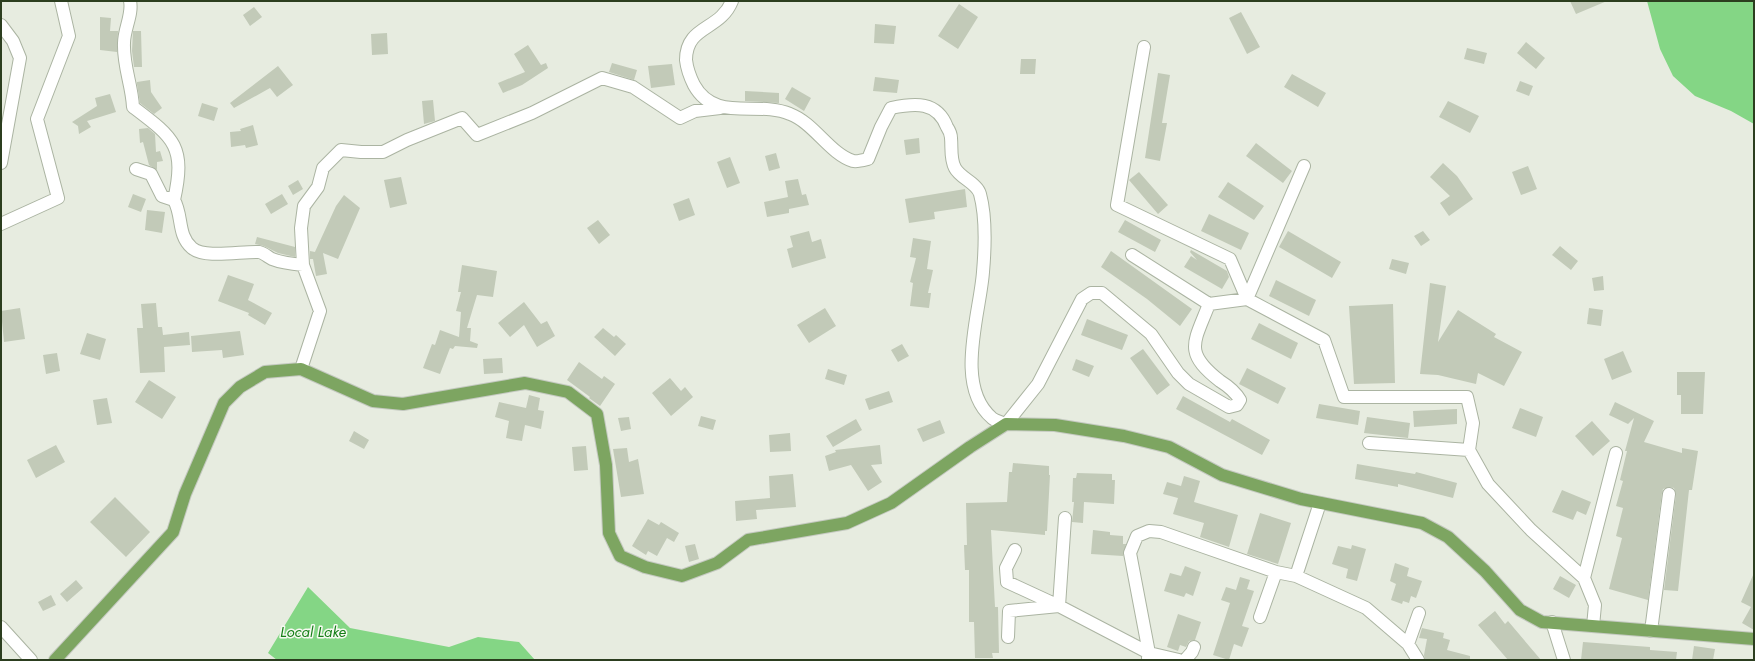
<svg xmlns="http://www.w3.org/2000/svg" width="1755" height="661" viewBox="0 0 1755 661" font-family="Jost,sans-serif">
  <rect width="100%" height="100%" fill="#e7ece0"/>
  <path fill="#84d685" d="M1647 1H1754V124L1731 111 1695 96 1673 76 1660 49Z
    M308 587 350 628 449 647 478 637 519 642 535 660H277L268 653Z"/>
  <path fill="#c2cab8" d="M1570 1H1607L1576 14Z
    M959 4 978 17 958 49 938 36Z
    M254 7 262 17 250 26 243 15Z
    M1241 12 1260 47 1247 54 1229 18Z
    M100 17 111 18 110 31H118L117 52 100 50Z
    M875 24 896 26 894 44 874 43Z
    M133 31H141L142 67H134L132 51Z
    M387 33 388 54 372 55 371 34Z
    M1526 42 1545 58 1536 69 1517 53Z
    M528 45 541 65 546 63 548 68 522 85 503 93 498 83 525 72 514 54Z
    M1467 48 1487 53 1484 64 1464 59Z
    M1021 59H1036L1035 74H1020Z
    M612 63 637 70 634 80 609 72Z
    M672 64 675 85 651 88 648 66Z
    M278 66 293 85 277 97 270 88 234 108 230 103Z
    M1158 73 1170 75 1162 123H1167L1160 161 1145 158Z
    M1292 74 1326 93 1318 107 1284 87Z
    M875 77 899 80 897 93 873 91Z
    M150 80 151 92 162 108 154 114 140 103 137 84V82Z
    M1520 81 1533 86 1529 96 1516 91Z
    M792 87 811 98 804 111 785 99Z
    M745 91 779 93V103L745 101Z
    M110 94 116 112 87 121 91 127 79 134 78 126 72 122 97 106 95 98Z
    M433 100 435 121 424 124 422 101Z
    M1448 101 1479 116 1470 133 1439 117Z
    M202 103 218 108 214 121 198 116Z
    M253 125 258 145 246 148 245 145 231 147 230 132 241 131 240 129Z
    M148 128 155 134 156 152 160 151 163 161 157 162V170L149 165 143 142 140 143 139 129Z
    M919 138 920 153 906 155 904 140Z
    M1256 143 1292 171 1283 183 1246 156Z
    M776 153 780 168 769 171 765 156Z
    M730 157 740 183 727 188 717 162Z
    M1443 163 1457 176 1473 199 1449 216 1440 203 1450 196 1430 177Z
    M1528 166 1537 189 1521 195 1512 172Z
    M1139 172 1168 205 1158 214 1129 180Z
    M401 177 407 204 390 208 384 180Z
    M798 179 802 195 806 194 809 205 789 209V213L767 217 764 202 788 197 785 181Z
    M298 180 303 189 293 195 288 186Z
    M1228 182 1264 206 1254 220 1218 197Z
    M965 189 967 207 934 212 935 219 909 223 905 199Z
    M133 194 146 199 141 212 128 207Z
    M282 194 288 204 271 214 265 204Z
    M344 195 360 208 338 259 323 253 327 274 316 276 313 259H310V251L315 252 314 254 336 206Z
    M689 198 695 215 679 221 673 204Z
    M147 210 165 212 162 233 145 230Z
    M1209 214 1249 233 1241 250 1201 231Z
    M598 220 610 235 599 244 587 228Z
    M1125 220 1161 240 1155 252 1118 232Z
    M809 231 812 242 821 239 826 258 792 268 787 249 793 247 790 236Z
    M1288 231 1341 262 1332 278 1279 247Z
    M1423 231 1430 240 1421 246 1414 236Z
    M257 237 295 247V257L278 253 264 246 255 244Z
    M913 238 931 241 927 269 933 270 928 293H931L929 308 910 306 913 283 910 282 916 258 910 257Z
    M1560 246 1578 261 1571 270 1552 255Z
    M1191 250 1227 271 1229 277 1222 289 1184 267 1191 256 1197 260 1190 252Z
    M1111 251 1192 309 1180 326 1147 299 1101 267Z
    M1392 259 1409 263 1406 274 1389 269Z
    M462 265 497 271 493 297 477 295 467 328H471L470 341 478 344 477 348 455 346 453 349 450 348 440 374 423 368 432 344 435 345 440 330 459 337 461 312 456 311 461 292H458Z
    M228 275 254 284 248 300 272 313 265 325 248 315 249 313 218 301Z
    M1603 276 1604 290 1594 291 1592 278Z
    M1276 280 1316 300 1309 316 1269 296Z
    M1430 283 1446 286 1438 342 1458 310 1496 334 1494 337 1522 352 1504 386 1478 373 1476 384 1438 375 1420 374Z
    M524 302 541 324 547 321 555 336 537 347 524 325 510 337 498 323Z
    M156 303 158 327H162L163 335 189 332 190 345 164 347 165 372 140 373 137 328H143L141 304Z
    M1393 304 1395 383 1354 384 1349 306Z
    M20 308 25 339 4 342 1 311Z
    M825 308 836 326 809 343 797 325Z
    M1589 308 1603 310 1601 326 1587 324Z
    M1087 319 1128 335 1122 350 1081 335Z
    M1259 323 1298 343 1291 359 1251 339Z
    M603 328 614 337 616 335 626 344 615 356 594 337Z
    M240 331 244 355 223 358 222 350 192 352 191 336Z
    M87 333 106 339 100 360 80 354Z
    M902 344 909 356 898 362 891 350Z
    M1143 349 1170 385 1157 395 1130 358Z
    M1623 351 1632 372 1612 380 1604 359Z
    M57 353 60 371 46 374 43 355Z
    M502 358 503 373 484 374 483 359Z
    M1076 359 1094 366 1089 377 1072 370Z
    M579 362 602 379 604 376 615 384 600 406 589 398 590 397 567 380Z
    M1247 368 1286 388 1278 404 1239 384Z
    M828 369 847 375 844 385 825 379Z
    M1677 372H1705L1703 414H1681V395H1677Z
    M670 378 681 391 685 387 693 397 671 416 652 393Z
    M149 380 176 397 162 419 135 402Z
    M889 391 893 402 869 410 865 399Z
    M529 395 540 398 538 410 544 411 541 429 525 425 522 441 506 438 509 421 495 417 499 402 526 408Z
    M1183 396 1230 422 1232 419 1270 440 1262 455 1176 409Z
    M107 398 112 423 97 425 93 400Z
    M1615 402 1654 421 1644 442 1682 453V448L1698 451 1692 490H1689L1678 591 1664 590 1676 495 1674 488 1670 487 1663 489 1662 493 1648 600 1609 589 1622 538 1616 536 1623 508 1616 506 1623 481 1620 480 1627 451H1625L1634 418 1628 424 1609 415Z
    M1319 404 1360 411 1358 425 1316 418Z
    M1520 408 1543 417 1536 437 1512 428Z
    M1457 409V424L1414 427 1413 411Z
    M701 416 716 420 713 430 698 426Z
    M629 417 631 429 621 431 618 418Z
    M1367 417 1410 423 1408 438 1364 433Z
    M856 419 862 430 833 447 826 436Z
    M940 420 945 433 923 442 917 429Z
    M1592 421 1610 441 1593 456 1575 436Z
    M354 431 369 440 364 449 349 441Z
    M790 433 791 451 770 452 769 435Z
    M56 445 65 462 36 478 27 460Z
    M880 445 882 464 871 465 882 482 868 491 851 465 829 471 825 456 836 452 835 450Z
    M586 446 588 470 574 471 572 447Z
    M627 448 629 462 638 459 644 494 621 497 613 449Z
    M1013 463 1049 466V475H1050L1047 531H1045V535L991 530 995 607H998L999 653H992L993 658H975L974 622H969V570H965L964 545H967L966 503 1007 502 1009 472H1012Z
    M1357 464 1415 474 1416 472 1457 483 1453 498 1398 484V487L1355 479Z
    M1077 473 1112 474V480H1115L1114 504 1084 502 1083 523 1072 522 1074 502H1072L1073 478H1076Z
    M793 474 796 507 756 510 757 519 736 521 735 501 770 498 769 476Z
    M1184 476 1200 481 1194 502 1238 515 1229 547 1200 537 1204 523 1173 514 1178 498 1163 494 1167 482 1181 486Z
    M1562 490 1591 502 1586 515 1577 511 1573 520 1552 512Z
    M115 497 150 532 126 557 90 522Z
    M1260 513 1291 523 1278 564 1247 554Z
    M648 519 659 525 661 522 679 533 674 542 667 538 657 556 648 551 646 555 632 546Z
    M1093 530 1110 532V535L1123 536V544H1126L1123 556 1091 554Z
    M695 544 699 559 689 562 685 546Z
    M1352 545 1366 549 1357 581 1346 578 1348 569 1332 564 1338 546 1351 549Z
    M1395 563 1409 568 1407 576 1422 581 1416 598 1411 596 1409 603 1403 601 1402 604 1391 600 1396 584 1390 581Z
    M1185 566 1201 572 1193 596 1186 593 1184 597 1164 591 1170 573 1181 576Z
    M1754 573V630L1742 623 1751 607 1741 602Z
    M1560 576 1576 585 1569 598 1553 589Z
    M1240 577 1250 580 1247 589 1254 591 1242 626 1249 628 1242 647 1234 644 1229 660 1213 655 1230 603 1221 600 1226 587 1236 590Z
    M76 580 83 588 67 602 60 594Z
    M51 595 56 605 43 611 38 602Z
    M1495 611 1505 624 1508 621 1541 660H1508L1478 625Z
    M1178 614 1201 622 1195 640 1189 641 1186 647 1180 645 1178 651 1167 647Z
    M1422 628 1444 633 1443 638 1450 640 1447 650 1470 656V660H1425L1424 655 1427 639 1419 638Z
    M1583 642 1650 647V650L1677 652 1676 660H1581Z
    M1694 646 1715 649 1713 660H1692Z"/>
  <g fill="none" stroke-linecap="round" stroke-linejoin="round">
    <g stroke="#abb4a2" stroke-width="14">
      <path id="street" d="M130 1C133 14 124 29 124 43 123 66 132 85 133 107 174 138 186 146 174 200
        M732 1C720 31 686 25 686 60 687 69 690 77 694 85 715 123 757 100 790 114 814 123 830 154 853 161 857 162 864 160 868 159L881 127 891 108C915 103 937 101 947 127 949 130 951 134 951 138 952 148 950 159 955 168 960 178 977 183 980 194 986 216 985 249 983 272 980 314 954 386 992 418 995 421 1001 422 1006 424L1038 384 1082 299 1091 293H1102L1151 334 1178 373 1189 384 1229 407 1237 405 1240 400C1235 391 1228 386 1220 381 1183 352 1194 343 1209 304
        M1 25 13 41 20 58 1 163
        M1144 47 1117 205 1230 259 1247 299 1324 340 1344 397H1467L1473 423 1469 450 1488 484 1531 530 1584 578 1595 605 1593 626
        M136 169 151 174 162 196 174 200C183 216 177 235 192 248 205 259 242 251 259 252 264 253 268 257 272 259 282 263 292 264 303 265
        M1 224 58 198 37 119 69 36 61 1
        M1132 255 1209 304 1247 299 1304 166
        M301 369 320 311 303 265 301 228 304 206 318 187 323 168 341 150 361 152H383L407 140 462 118 477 135 532 113 602 78 633 87 680 118 695 111 720 108
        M1369 443 1469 450
        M1065 518 1059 606 1149 653 1148 658
        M1296 576 1366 608 1408 644 1418 660
        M1584 578 1616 453
        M1260 617 1276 572 1296 576 1320 503
        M1552 622 1564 660
        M1 627 31 660
        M1651 631 1669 494
        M1008 637 1009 611 1059 606 1007 582 1006 568 1015 550
        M1408 644 1419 613
        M1179 660 1149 653 1130 553 1137 536 1149 531 1161 532 1276 572
        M1185 660 1192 652 1194 647"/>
    </g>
    <g stroke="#c4c9c0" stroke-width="14">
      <path id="primary" d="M55 660 173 532 185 494 224 403 240 387 265 372 301 369 373 401 403 404 525 383 568 392 597 414 606 465 609 533 620 556 645 567 682 576 717 563 748 540 847 523 891 503 970 447 1006 424 1055 425 1124 436 1169 447 1222 475 1301 499 1422 523 1448 537 1485 571 1520 610 1542 622 1754 639"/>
    </g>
    <use href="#street" stroke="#fff" stroke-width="12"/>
    <use href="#primary" stroke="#7da561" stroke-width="12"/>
  </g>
  <g text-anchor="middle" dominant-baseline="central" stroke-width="3" stroke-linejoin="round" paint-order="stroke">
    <g font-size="15" font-style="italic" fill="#157f17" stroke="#f6f9f1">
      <text x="313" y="632">Local Lake</text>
    </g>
  </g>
  <rect width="1755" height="661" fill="none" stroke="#2c3e1f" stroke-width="4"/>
</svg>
